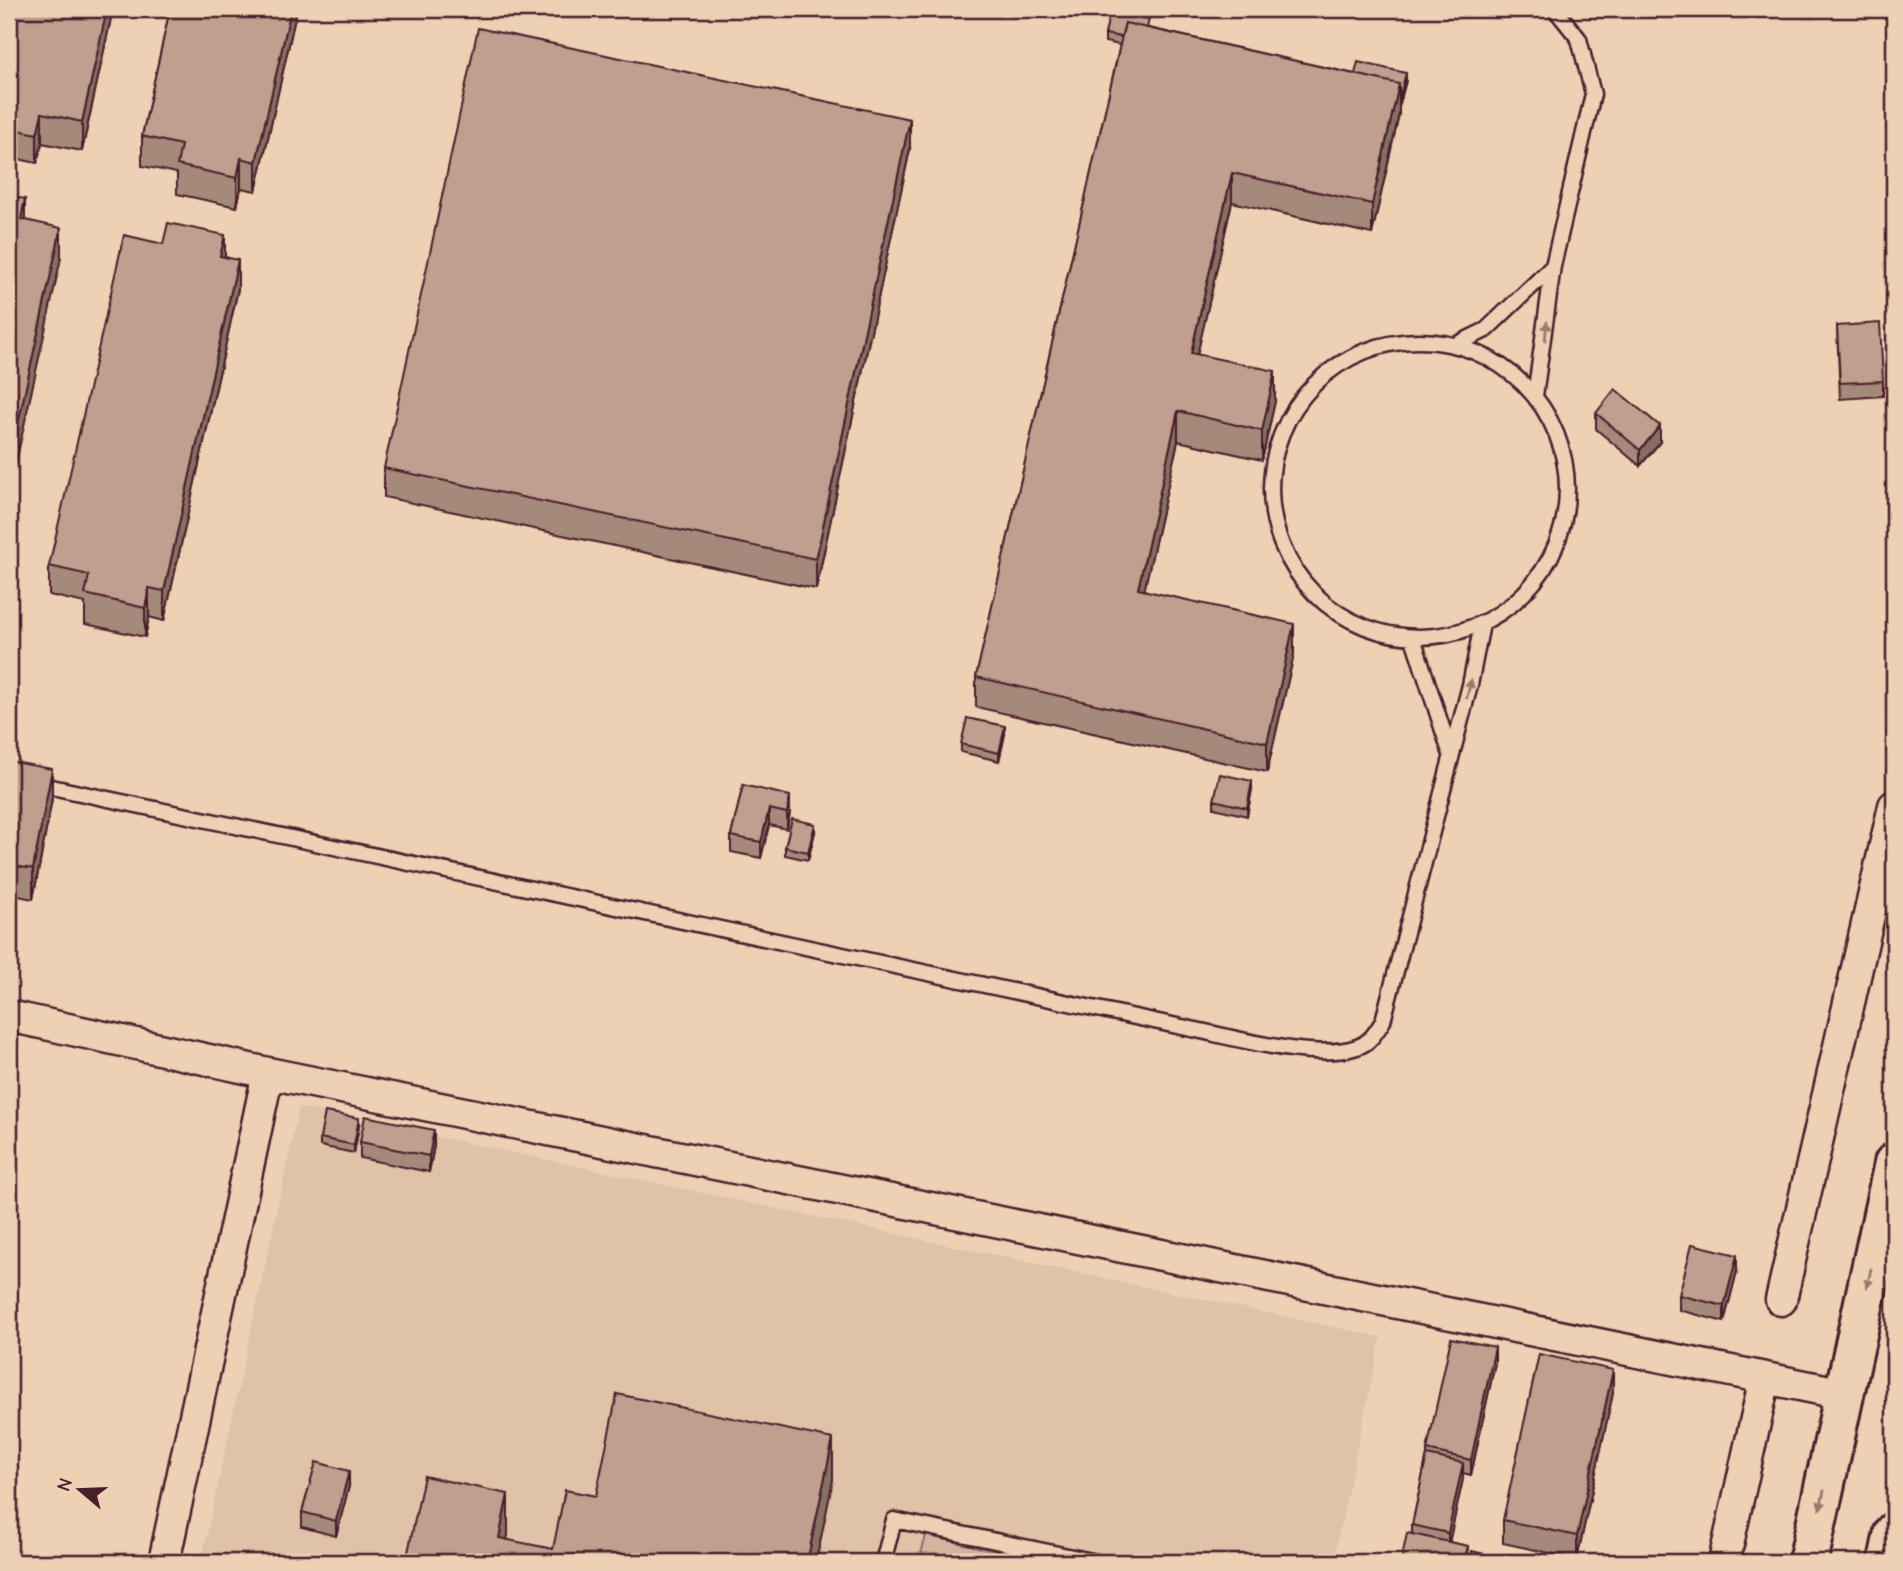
<svg xmlns="http://www.w3.org/2000/svg" width="1903" height="1571" viewBox="0 0 1903 1571" font-family="'Comic Neue',sans-serif">
  <rect width="100%" height="100%" fill="#eed1b5"/>
  <filter id="ink" filterUnits="userSpaceOnUse"><feTurbulence type="fractalNoise" baseFrequency=".0143" numOctaves="2"/><feDisplacementMap in="SourceGraphic" scale="14" xChannelSelector="R" yChannelSelector="G"/><feConvolveMatrix kernelMatrix="1 2 1 2 8 2 1 2 1" color-interpolation-filters="sRGB"/></filter>
  <g filter="url(#ink)">
    <path fill="#e0c2a9" d="M299 1107 1381 1337 1333 1562H201Z"/>
    <path fill="#d3b49f" stroke="#8e6a65" stroke-width="2" d="M926 1535 1041 1562H919Z"/>
    <g fill="none" stroke-linecap="round" stroke-linejoin="round">
      <g stroke="#4a1f2b" stroke-width="19">
        <path id="service" d="M1271 489a148 148 0 1 1 296 0a148 148 0 1 1-296 0Z
          M1455 345 1486 330 1553 266
          M1535 396 1553 266 1593 94 1579 39 1555 9
          M1413 638 1450 752
          M9 778 1182 1027C1229 1036 1314 1062 1357 1047 1370 1043 1376 1032 1383 1021L1470 685 1482 624
          M883 1562 894 1520 1097 1562"/>
      </g>
      <g stroke="#4a1f2b" stroke-width="35">
        <path id="minor" d="M9 1016 268 1073 1844 1394
          M1781 1300 1894 806
          M164 1562 268 1073
          M1724 1562 1765 1378"/>
      </g>
      <g stroke="#4a1f2b" stroke-width="44">
        <path id="primary" d="M1808 1562 1894 1163
          M1888 1562 1894 1532"/>
      </g>
      <use href="#service" stroke="#eed1b5" stroke-width="14"/>
      <use href="#minor" stroke="#eed1b5" stroke-width="30"/>
      <use href="#primary" stroke="#eed1b5" stroke-width="38"/>
    </g>
    <path fill="#a5897a" stroke="#4a1f2b" stroke-width="2" d="M9 9H113L82 151 42 143 37 163 9 157Z
      M170 9H297L256 191 241 188 237 207 177 194V173L142 166V136Z
      M1149 28 1355 74 1406 80 1399 107V114L1372 234 1232 202 1197 354 1275 401 1262 460 1178 441 1144 590 1294 654 1267 772 976 707V677L1120 45 1105 42V34Z
      M910 149 816 589 384 497V468Z
      M225 257 238 289 164 621 149 617 145 637 85 624V603L49 595V566Z
      M1837 326 1883 381V396L1840 399Z
      M1596 413 1660 442 1640 466 1596 429Z
      M1005 734 999 761 961 752V744Z
      M9 761 52 799 33 899 9 894Z
      M743 785 790 812 787 829 769 825 761 858 731 852V836Z
      M1252 789 1247 816 1214 808V800Z
      M815 832 808 860 785 855V847Z
      M359 1126 354 1153 320 1146V1138Z
      M360 1142 434 1146 429 1172 360 1158Z
      M1737 1271 1724 1322 1679 1310V1295Z
      M1495 1363 1471 1475 1463 1473V1479L1449 1542 1468 1546V1562H1401L1412 1534V1525L1427 1455V1450Z
      M1613 1393 1577 1559 1503 1543V1520Z
      M349 1486 336 1536 302 1527V1512Z"/>
    <path fill="#866f63" stroke="#4a1f2b" stroke-width="2" d="M107 9H113L82 151V122Z
      M291 9H297L256 191V162Z
      M1406 73V80L1399 107V99Z
      M1399 84V114L1372 234V204Z
      M42 113V143L37 163V134Z
      M910 119V149L816 589V559Z
      M241 158V188L237 207V178Z
      M1232 173V202L1191 382V353Z
      M25 199V229L21 219Z
      M61 228V258L9 494V464Z
      M225 235V265L220 256Z
      M238 260V289L164 621V591Z
      M1275 371V401L1262 460V431Z
      M1178 411V441L1138 618V589Z
      M1660 426V442L1640 466V450Z
      M149 588V617L145 637V608Z
      M1294 624V654L1267 772V743Z
      M1005 726V734L999 761V753Z
      M52 769V799L33 899V869Z
      M1252 781V789L1247 816V808Z
      M790 796V812L787 829V813Z
      M769 809V825L761 858V842Z
      M815 824V832L808 860V852Z
      M359 1118V1126L354 1153V1145Z
      M434 1130V1146L429 1172V1156Z
      M1737 1255V1271L1724 1322V1306Z
      M1495 1347V1363L1471 1475V1460Z
      M1613 1370V1393L1577 1559V1536Z
      M833 1439V1480L816 1562H807Z
      M1463 1463V1479L1448 1548V1533Z
      M349 1471V1486L336 1536V1521Z
      M508 1494V1535L503 1562 499 1538Z
      M1468 1546V1562H1464Z"/>
    <path fill="#c09f8e" stroke="#4a1f2b" stroke-width="2" d="M9 9H107L82 122 42 113 37 134 9 128Z
      M170 9H291L256 162 241 158 237 178 177 165 181 145 142 136Z
      M1110 11 1149 19 1147 28 1125 23 1121 37 1105 34Z
      M1125 23 1399 84 1372 204 1232 173 1191 353 1275 371 1262 431 1178 411 1138 589 1294 624 1267 743 976 677Z
      M478 28 910 119 816 559 384 468Z
      M1358 62 1406 73 1399 99V84L1355 74Z
      M9 196 25 199 21 219 61 228 9 464Z
      M168 223 225 235 220 256 238 260 164 591 149 588 145 608 85 594 89 575 49 566 124 235 163 244Z
      M1880 323 1883 381 1840 383 1837 326Z
      M1615 389 1660 426 1640 450 1596 413Z
      M967 718 1005 726 999 753 961 744Z
      M9 761 52 769 33 869 9 865Z
      M1220 774 1252 781 1247 808 1214 800Z
      M743 785 790 796 787 813 769 809 761 842 731 836Z
      M792 819 815 824 808 852 785 847Z
      M325 1112 359 1118 354 1145 320 1138Z
      M365 1116 434 1130 429 1156 360 1142Z
      M1692 1244 1737 1255 1724 1306 1679 1295Z
      M1451 1338 1495 1347 1471 1460 1427 1450Z
      M1539 1354 1613 1370 1577 1536 1503 1520Z
      M617 1394 833 1439 807 1562H406L424 1476 508 1494 499 1538 553 1549 565 1490 596 1496Z
      M1427 1455 1463 1463 1448 1533 1412 1525Z
      M316 1462 349 1471 336 1521 302 1512Z
      M1407 1533 1468 1546 1464 1562H1401Z
      M1472 1551 1516 1562H1469Z"/>
    <defs><path id="oneway-solid" d="M-6-.8H1V-3.2L6.5 0L1 3.2V.8H-6Z" transform="scale(1.75)"/></defs>
    <g fill="#9c7870">
      <use href="#oneway-solid" transform="translate(1546 331) rotate(-84)"/>
      <use href="#oneway-solid" transform="translate(1469 689) rotate(-76)"/>
      <use href="#oneway-solid" transform="translate(1869 1278) rotate(102)"/>
      <use href="#oneway-solid" transform="translate(1822 1500) rotate(102)"/>
    </g>
  </g>
  <rect width="1903" height="1571" fill="none" stroke="#eed1b5" stroke-width="35"/>
  <rect x="18" y="18" width="1868" height="1536" fill="none" stroke="#4a1f2b" stroke-width="2.5" filter="url(#ink)"/>
  <g transform="translate(80 1490) rotate(289)" stroke="#eed1b5" stroke-width="5" paint-order="stroke">
  <path d="M0-5L12 26L0 18L-12 26Z" fill="#4a1f2b"/>
  <text y="-10" font-size="19" font-weight="bold" text-anchor="middle" fill="#4a1f2b">N</text>
  </g>
</svg>
